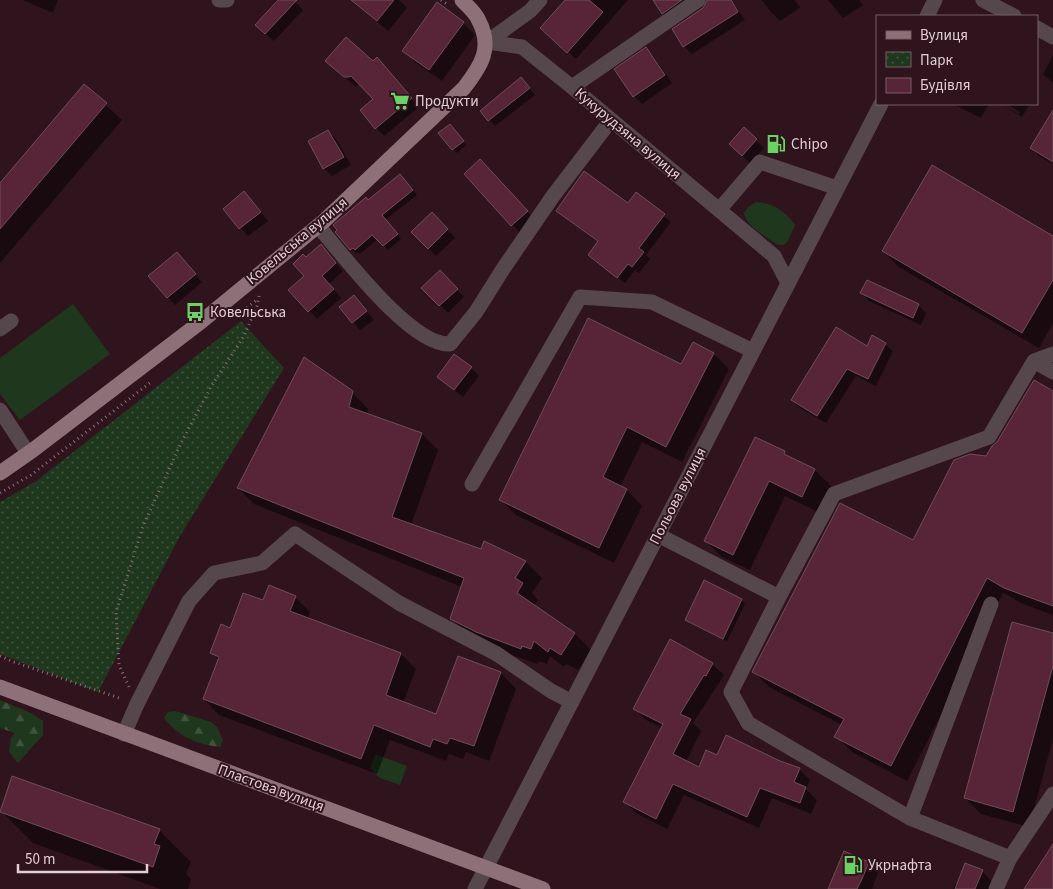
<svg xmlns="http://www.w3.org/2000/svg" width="1053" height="889" viewBox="0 0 1053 889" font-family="'Source Sans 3',sans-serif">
  <defs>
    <pattern id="forest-firs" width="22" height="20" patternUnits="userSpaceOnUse" patternTransform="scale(1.25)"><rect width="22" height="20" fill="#1f371d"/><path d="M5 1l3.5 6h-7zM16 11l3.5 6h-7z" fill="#3f533d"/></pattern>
    <pattern id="park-dots" width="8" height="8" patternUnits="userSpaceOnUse" patternTransform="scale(1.25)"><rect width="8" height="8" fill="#1f371d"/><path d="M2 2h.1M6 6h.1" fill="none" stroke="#3f533d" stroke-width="1.8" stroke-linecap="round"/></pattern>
  </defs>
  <rect width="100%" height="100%" fill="#2f141d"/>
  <path fill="#1f371d" d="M756 202C771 202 787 212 795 225L788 241 784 245H778C767 237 746 227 744 213L748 207Z
    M73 304 110 354 20 420 0 394V358Z
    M375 754 407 766 400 785 380 778 370 768Z"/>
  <path fill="url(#forest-firs)" d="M0 700 31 713 43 721V735L18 763 9 752 11 738 15 733 0 728Z
    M175 711 211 722 217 727 223 740 220 747C196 744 179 737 164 718L168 712Z"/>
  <path fill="url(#park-dots)" d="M241 321 284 368 180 536 98 692 0 654V502L35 482Z"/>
  <path fill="#0007" d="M23 0H58L53 13Z
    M275 0H293L303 10 274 41 264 33 278 2Z
    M351 0H399L407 8 388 31Z
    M567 0H628L576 59 550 36Z
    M654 0H701L671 21 663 13Z
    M724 0H730L745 20 692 54 684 46Z
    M762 0H795L800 8 780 21 771 12Z
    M828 0H859L863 5 843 18Z
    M463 23 475 35 442 81 416 63 404 51Z
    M646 49 654 57 672 83 642 104 634 96Z
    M1053 55V83L1043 74Z
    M373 63 385 67 419 107 384 136 376 128 375 99 359 83 356 87 334 68Z
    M527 85 535 95 495 126 482 111Z
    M85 86 122 120 0 263V185Z
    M953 104H989L981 118Z
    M1001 104 1019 114 1020 112 1006 104H1030L1022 117Z
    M1053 115V164L1039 156 1031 148Z
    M453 129 466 145 457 153 453 149Z
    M744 129 764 148 750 163 738 152Z
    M328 131 336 139 351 165 332 176 324 168Z
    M480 160 535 220 520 233 466 174Z
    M400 175 417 195 385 220 401 239 388 250 378 239 360 254 358 252 356 254 337 232Z
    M637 194 671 222 646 255 650 259 639 273 635 270 625 283 589 255 599 242 564 217 557 210 628 204Z
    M252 201 268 221 248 236 224 209Z
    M432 214 455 238 436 256 413 232Z
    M1053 237V323L1039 348 899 267 883 251Z
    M321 246 343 271 329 284 341 298 317 319 290 290 306 276V259Z
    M184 261 202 282 175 305 149 276Z
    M440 272 464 297 448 313 423 288Z
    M862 293 918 305 926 313 921 325 869 301Z
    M354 297 374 320 360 330 353 322Z
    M693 343 714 354 729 369 682 462 642 442 620 487 627 490 642 506 614 563 516 515 501 500 682 365Z
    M885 344 893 351 876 386 856 376 826 423 800 408 792 400 867 348Z
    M471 368 479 376 463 397 438 377Z
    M352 392 368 409 367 414 422 434 438 450 411 525 481 551 485 543 526 562 542 578 532 593 538 600 534 606 575 634 591 650 578 670 566 664 564 667 550 656 547 664 539 661 537 664 493 648 468 635 452 619 462 587 254 504 238 488Z
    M1053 393V615L1021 603 1003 593 907 781 852 752 836 736 842 725 769 687 753 671 914 542 998 443Z
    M784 452 790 458 815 470 831 486 818 512 785 496 750 570 722 557 706 541Z
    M705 582 742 600 745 604 727 641 690 623 686 620Z
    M295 597 310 612 308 619 401 654 416 669 403 703 436 716 459 657 501 673 516 689 489 761 466 752 463 759 449 754 446 761 390 740 377 774 219 715 204 699 219 660 212 653 230 629 264 602Z
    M1053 635V739L1029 827 981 814 965 798Z
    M712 664 724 675 693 723 701 731 686 762 699 769 718 756 799 769 810 780 806 789 817 800 811 814 772 798 759 828 684 795 667 829 636 813 625 802 662 728 646 720 635 709Z
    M1 811 159 830 191 862 186 874 191 879 188 889H160L33 843Z
    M868 863 878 873 872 889H830Z
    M982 871 992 882 990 889H953L955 884 958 885Z"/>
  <path fill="#582437" stroke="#6f4e58" d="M278 0H297L265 34 255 25Z
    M351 0H394L377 21Z
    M565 0H589L603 12 567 53 540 28Z
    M653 0H682L662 14Z
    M707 0H731L738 12 683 47 672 29 703 8Z
    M437 2 464 22 429 70 402 51Z
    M346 37 373 61 377 57 412 98 375 129 360 110 373 99 351 76 349 77H344L325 61Z
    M646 47 665 75 633 97 614 69Z
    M521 77 530 88 488 121 480 111Z
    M84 84 107 103 0 229V183Z
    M1053 110V162L1030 148Z
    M450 124 464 141 452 150 438 133Z
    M744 127 757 139 742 156 729 144Z
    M328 130 344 157 323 169 308 141Z
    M480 159 528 211 511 226 464 174Z
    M932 165 1053 236V280L1022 333 882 251Z
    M584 171 628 203 636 192 665 214 639 248 644 252 632 267 628 264 617 278 588 255 598 241 556 211Z
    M400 174 413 190 382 215 398 234 383 246 372 235 355 250 353 248 350 250 335 232 337 230 333 225 366 197 368 200Z
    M244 191 261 212 239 229 223 209Z
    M432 212 448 229 428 249 411 232Z
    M321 244 336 263 322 276 334 289 308 312 288 290 304 276 293 264 303 254 306 257Z
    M177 252 196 274 167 298 148 276Z
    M440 270 458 289 439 306 421 288Z
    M867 280 919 304 913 318 860 293Z
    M354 295 367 311 352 323 339 307Z
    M588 318 681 364 693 342 714 353 666 447 627 427 603 477 627 489 599 548 499 500Z
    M836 327 867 346 872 335 886 343 868 379 847 369 817 416 791 400Z
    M454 354 472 367 454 390 437 377Z
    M304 357 353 391 349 407 422 433 392 517 481 549 484 541 526 561 515 578 523 583 517 593 575 633 561 655 550 648 548 652 534 641 531 649 522 646 521 649 476 632 450 619 464 578 237 488Z
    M1034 380 1053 391V606L1004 588 987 578 891 766 834 737 844 719 752 672 840 503 913 540 954 460 970 454 986 456 992 446 997 442Z
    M755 437 785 451 784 454 815 469 802 497 769 481 733 555 704 541Z
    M704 580 742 599 723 639 685 620Z
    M269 585 296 596 290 611 401 653 386 695 436 714 458 656 501 672 474 746 450 738 447 744 433 739 430 747 374 725 361 759 203 699 219 657 210 653 221 624 230 628 243 593 263 600Z
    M1012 622 1053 633V666L1013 812 964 798Z
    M670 639 713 663 706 676 704 675 680 714 691 719 673 754 699 767 706 750 717 755 726 735 780 761 800 768 794 782 806 787 800 803 760 788 747 817 673 784 656 819 623 802 663 724 633 709Z
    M12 776 160 829 154 844 160 846 153 867 0 812Z
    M1053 844V889H1024Z
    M844 851 869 862 862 879 857 889H828Z
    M965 863 983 870 975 889H955Z"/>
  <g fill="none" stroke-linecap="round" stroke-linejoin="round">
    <path stroke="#887078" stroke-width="3" stroke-dasharray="1 4" stroke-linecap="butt" d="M441 0 447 4
      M235 317 258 299
      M0 493 31 475 151 382
      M0 656 14 662 122 699
      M129 687 119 665 116 612 143 526 181 443 212 385 244 336 257 306 259 296"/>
    <path stroke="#56474c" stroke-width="15" d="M219 0H227
      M983 0 1014 16
      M927 16 935 0
      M1037 28 1053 37
      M487 42 522 47 572 87 774 256 788 283
      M487 42 530 11 540 0
      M572 87 698 0
      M719 210 760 162 837 188
      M318 226C343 255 411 346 450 344L476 312 503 269 553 196 611 120
      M0 329 11 321
      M1034 361 1053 372
      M0 410 28 453
      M472 484 580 297 652 302 753 351
      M658 535 779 597 834 494 989 437 1034 361 1053 354
      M779 597 731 692 748 723 910 818 1010 858 996 889
      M124 734 137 704 189 601 214 573 262 563 295 534 399 603 497 654 551 691 572 702
      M910 818 991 604
      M1010 858 1053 794
      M475 889 881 104"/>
    <path stroke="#8e7079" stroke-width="15" d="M0 473 33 450 202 321 324 221 464 88C481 66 493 48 479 21 476 13 468 7 462 0
      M0 687 543 889"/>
  </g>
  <defs>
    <g id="supermarket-bare" transform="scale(1.5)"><path d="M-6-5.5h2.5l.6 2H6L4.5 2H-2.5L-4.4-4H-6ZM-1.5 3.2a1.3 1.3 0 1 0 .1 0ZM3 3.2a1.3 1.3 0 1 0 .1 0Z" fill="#6bd363" stroke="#2f141d" stroke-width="2.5" paint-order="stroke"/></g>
    <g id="fuel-bare" transform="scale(1.5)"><path d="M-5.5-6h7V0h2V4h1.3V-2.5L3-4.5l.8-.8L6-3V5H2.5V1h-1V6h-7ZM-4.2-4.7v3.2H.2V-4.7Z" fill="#6bd363" stroke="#2f141d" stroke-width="2.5" paint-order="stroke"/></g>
    <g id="bus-bare" transform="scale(1.5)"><path d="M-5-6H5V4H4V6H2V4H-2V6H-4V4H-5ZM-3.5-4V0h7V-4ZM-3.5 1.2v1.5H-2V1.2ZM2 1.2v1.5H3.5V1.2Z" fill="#6bd363" stroke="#2f141d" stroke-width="2.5" paint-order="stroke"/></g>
  </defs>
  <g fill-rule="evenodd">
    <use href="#supermarket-bare" x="400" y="101"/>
    <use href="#fuel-bare" x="776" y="144"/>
    <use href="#bus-bare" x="195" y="312"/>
    <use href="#fuel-bare" x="853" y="865"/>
  </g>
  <g text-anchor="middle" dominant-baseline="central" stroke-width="4" stroke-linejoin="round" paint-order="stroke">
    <g font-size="15" fill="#e2ced4" stroke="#2f141d" text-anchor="start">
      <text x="415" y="101">Продукти</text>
      <text x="791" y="144">Chipo</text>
      <text x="210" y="312">Ковельська</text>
      <text x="868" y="865">Укрнафта</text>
    </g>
    <g font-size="15" fill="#e2ced4" stroke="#2f141d">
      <text transform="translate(628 134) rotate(40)">Кукурудзяна вулиця</text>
      <text transform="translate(297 241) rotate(-40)">Ковельська вулиця</text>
      <text transform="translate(678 496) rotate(-63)">Польова вулиця</text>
      <text transform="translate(271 788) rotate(20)">Пластова вулиця</text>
    </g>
  </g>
  <rect x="876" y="15" width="162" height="90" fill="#2f141d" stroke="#775e66"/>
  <rect x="886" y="31" width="25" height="8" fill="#8e7079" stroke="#775e66"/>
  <text x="920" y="40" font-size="15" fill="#e2ced4">Вулиця</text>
  <rect x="886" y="52" width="25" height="15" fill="url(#park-dots)" stroke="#775e66"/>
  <text x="920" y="65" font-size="15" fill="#e2ced4">Парк</text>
  <rect x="886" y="78" width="25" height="15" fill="#582437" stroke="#775e66"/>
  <text x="920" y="90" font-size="15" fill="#e2ced4">Будівля</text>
  <path d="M18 864v8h129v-8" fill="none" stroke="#e2ced4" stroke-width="2.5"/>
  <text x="25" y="864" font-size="15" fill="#e2ced4" stroke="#2f141d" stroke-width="4" paint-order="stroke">50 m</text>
</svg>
